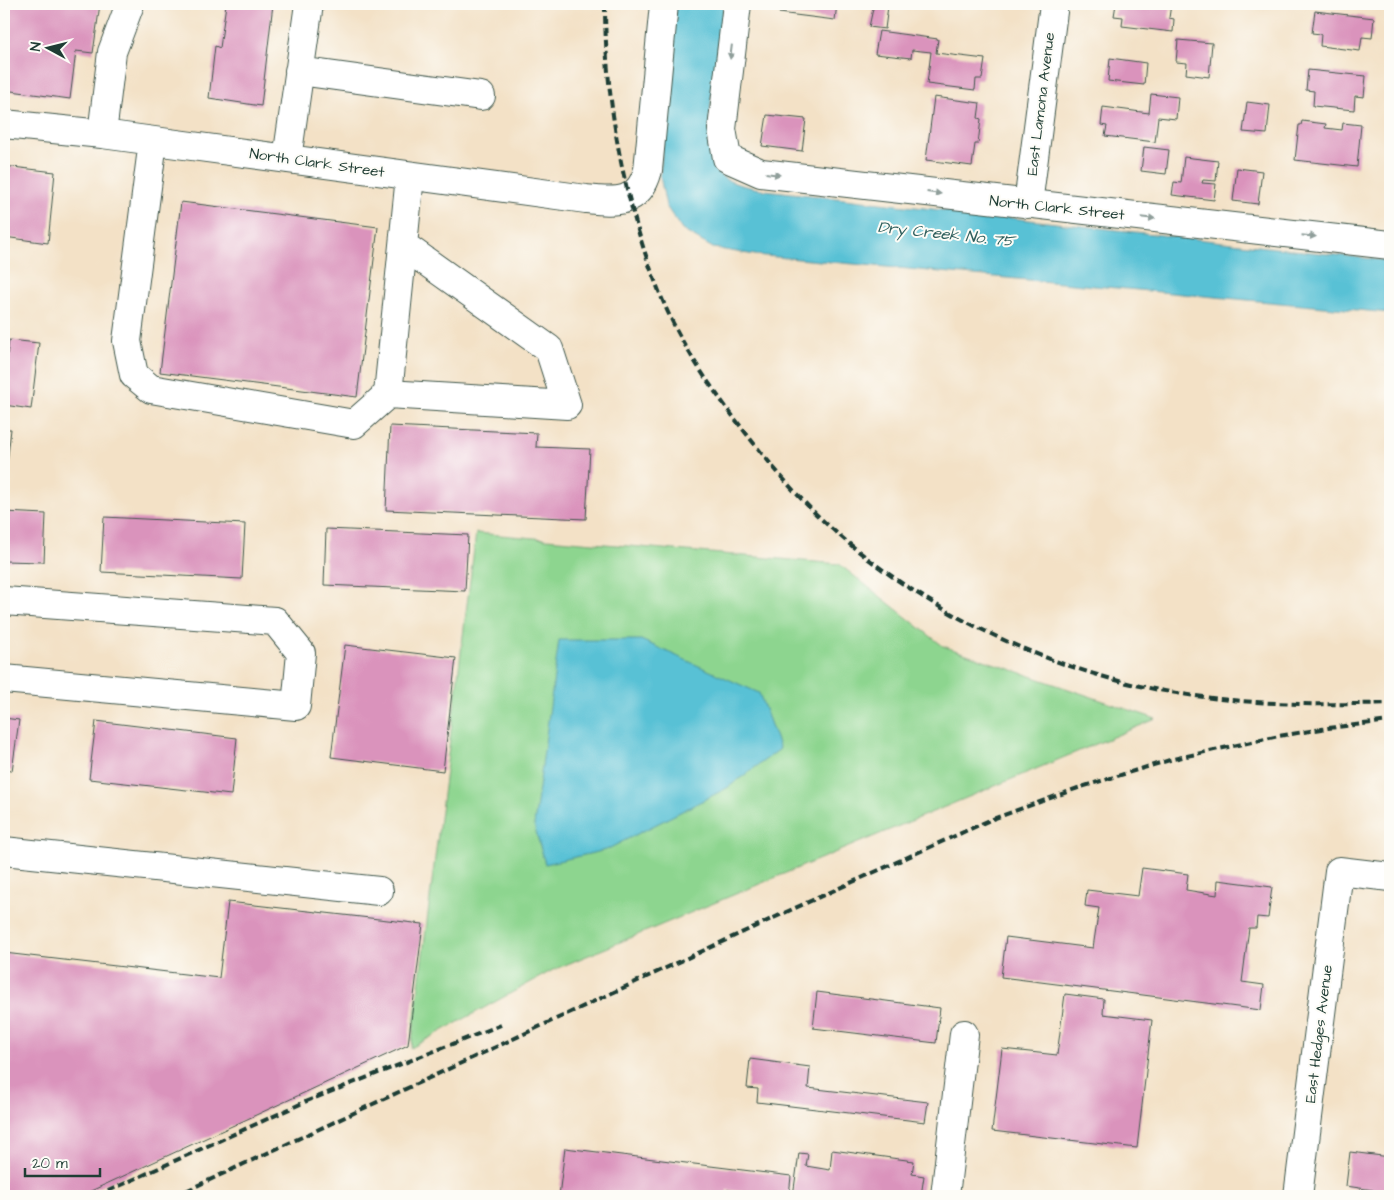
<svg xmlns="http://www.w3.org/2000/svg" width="1394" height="1200" viewBox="0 0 1394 1200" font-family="'Architects Daughter',sans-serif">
  <rect width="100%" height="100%" fill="#fdfcf7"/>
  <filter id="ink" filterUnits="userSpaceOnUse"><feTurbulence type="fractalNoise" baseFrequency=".02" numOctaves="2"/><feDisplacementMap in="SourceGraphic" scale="10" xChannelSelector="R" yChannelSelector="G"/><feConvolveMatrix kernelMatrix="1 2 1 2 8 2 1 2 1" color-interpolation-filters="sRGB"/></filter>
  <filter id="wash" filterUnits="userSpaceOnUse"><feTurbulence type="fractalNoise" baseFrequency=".0096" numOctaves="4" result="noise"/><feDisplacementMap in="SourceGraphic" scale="20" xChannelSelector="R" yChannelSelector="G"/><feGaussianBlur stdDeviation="1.12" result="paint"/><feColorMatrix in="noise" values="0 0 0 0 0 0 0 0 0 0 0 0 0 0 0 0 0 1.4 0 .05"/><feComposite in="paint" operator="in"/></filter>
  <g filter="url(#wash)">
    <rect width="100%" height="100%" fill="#f3e1c6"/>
    <path fill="#8dd58f" stroke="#568962" d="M476 533 839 564 943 646 1156 719 553 970 411 1048Z"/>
    <path fill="#59c1d5" stroke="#3c7f84" d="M676 4H724C720 35 699 148 716 171 726 184 750 187 765 190L1390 261V313L755 255 713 248 682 230 666 206 660 176Z
      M559 640H641L759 693 780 749 727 788 606 850 545 864 534 825Z"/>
    <g id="blocks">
      <path fill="#da93bc" d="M4 4H100L93 53 76 51 70 99 4 90Z
        M226 4H273L261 106 209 98 215 46 220 48Z
        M780 4H837L835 20 779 13Z
        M874 4H897V7L888 6 885 29 869 27Z
        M1116 4H1171L1169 18 1174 19 1173 32 1122 26 1123 17 1114 16Z
        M1315 11 1374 18 1372 38 1362 37 1360 51 1320 46 1321 34 1312 33Z
        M879 31 938 39 936 53 985 59 982 79H976L975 90 927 84 931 52 912 50 911 58 875 54Z
        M1178 40 1212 43 1209 77 1186 74 1187 63 1176 62Z
        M1110 58 1146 63 1144 85 1108 81Z
        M1308 70 1366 76 1364 97 1355 96 1354 110 1313 106 1314 91 1306 90Z
        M1151 94 1178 97 1176 119 1158 117 1155 142 1105 136 1107 126 1101 125 1103 107 1149 113Z
        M934 97 980 103 978 118 981 119 978 144H975L972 166 926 160Z
        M1247 102 1270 105 1267 134 1243 132Z
        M767 115 806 119 802 151 762 146Z
        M1302 121 1326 124 1325 128 1342 130 1343 123 1361 125 1357 167 1295 160 1299 125H1301Z
        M1144 147 1169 150 1166 174 1141 171Z
        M1184 157 1218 161 1216 181 1203 180 1202 183 1216 184 1214 200 1172 195 1174 182 1181 183Z
        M4 166 55 172 48 243 4 237Z
        M1237 168 1262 171 1258 204 1233 201Z
        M181 202 378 227 357 397 160 372Z
        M9 340 39 343 31 409 4 405V384Z
        M390 426 537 433 536 447 590 449 586 519 386 510Z
        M4 429H11L5 482H4Z
        M4 512 46 514 44 562 4 561Z
        M104 517 245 524 242 579 101 572Z
        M326 529 468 535 465 591 324 585Z
        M345 645 456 658 443 771 331 757Z
        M4 718 19 720 12 771 4 770Z
        M96 721 237 738 231 795 89 779Z
        M1142 868 1188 874 1186 890 1217 895 1218 880 1272 887 1268 918 1257 917 1256 928H1249L1242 982 1264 985 1261 1010 1001 977 1006 937 1093 948 1099 908 1085 906 1087 890 1138 896Z
        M228 902 423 924 408 1045 80 1196H4V953L219 978Z
        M817 992 940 1008 936 1043 813 1028Z
        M1065 994 1104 999 1103 1014 1152 1020 1137 1148 992 1131 1002 1049 1057 1055Z
        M750 1059 810 1067 808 1088 928 1102 925 1122 757 1102 758 1089 747 1088Z
        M565 1148 791 1176 789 1196 727 1190V1196H559Z
        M832 1150 914 1161 912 1174 924 1176 921 1196H793L799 1153 808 1154 806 1166 830 1170Z
        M1350 1152 1390 1157V1196H1373V1190L1346 1186Z"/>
    </g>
  </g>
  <g filter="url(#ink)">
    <use href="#blocks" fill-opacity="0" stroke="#3f564a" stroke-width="1"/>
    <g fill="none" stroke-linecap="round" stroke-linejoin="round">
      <g stroke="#3f564a" stroke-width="30">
        <path id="minor" d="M737 4 722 129 727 158 761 173 1390 245
          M299 71 481 96
          M4 124 102 134 586 199C615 202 639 205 648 170L664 4
          M102 134 112 52 130 4
          M153 141 127 341 134 375 151 389 354 424 388 394 410 176
          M287 159 309 4
          M1028 204 1054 4
          M388 394 567 405 549 349 403 245
          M4 601 275 621 301 653 296 706 4 679
          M4 851 379 891
          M945 1196 964 1034
          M1298 1196 1339 871 1390 877"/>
      </g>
      <use href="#minor" stroke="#fff" stroke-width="28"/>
      <path stroke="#1f3d34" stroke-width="4" stroke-dasharray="8 4" stroke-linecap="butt" d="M605 4C605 103 625 210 663 301 681 344 707 382 735 419 760 452 787 485 816 514 892 587 988 641 1088 672 1185 703 1289 707 1390 703
        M97 1196 307 1101 501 1025
        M175 1196 795 908 990 820 1078 788 1173 759 1279 736 1328 728 1390 721"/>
    </g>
    <defs><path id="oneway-solid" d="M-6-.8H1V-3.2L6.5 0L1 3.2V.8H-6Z" transform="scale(1.25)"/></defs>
    <g fill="#8f9e9a">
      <use href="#oneway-solid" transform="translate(731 52) rotate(97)"/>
      <use href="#oneway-solid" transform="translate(773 174) rotate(7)"/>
      <use href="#oneway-solid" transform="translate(934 193) rotate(7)"/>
      <use href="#oneway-solid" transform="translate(1148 218) rotate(6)"/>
      <use href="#oneway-solid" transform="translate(1309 236) rotate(6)"/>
    </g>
  </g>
  <g text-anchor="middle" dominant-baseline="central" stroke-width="4" stroke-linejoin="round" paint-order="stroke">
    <g font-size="15" fill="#1f3d34" stroke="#fdfcf7">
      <text transform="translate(1041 104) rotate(-83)">East Lamona Avenue</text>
      <text transform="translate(317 163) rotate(8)">North Clark Street</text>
      <text transform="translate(1057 208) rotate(6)">North Clark Street</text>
      <text transform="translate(1319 1034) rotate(-83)">East Hedges Avenue</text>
    </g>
    <g font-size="16" font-style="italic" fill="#2e5e5c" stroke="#fdfcf7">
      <text transform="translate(946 234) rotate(6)">Dry Creek No. 75</text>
    </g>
  </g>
  <rect width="1394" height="1200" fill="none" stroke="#fdfcf7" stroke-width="20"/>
  <g transform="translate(48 48) rotate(277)" stroke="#fdfcf7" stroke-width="4" paint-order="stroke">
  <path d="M0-4L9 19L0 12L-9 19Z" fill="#1f3d34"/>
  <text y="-8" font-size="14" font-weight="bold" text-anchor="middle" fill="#1f3d34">N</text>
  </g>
  <path d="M25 1168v8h75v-8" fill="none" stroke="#1f3d34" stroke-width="2.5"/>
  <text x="32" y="1168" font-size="15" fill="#1f3d34" stroke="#fdfcf7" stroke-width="4" paint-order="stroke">20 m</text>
</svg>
